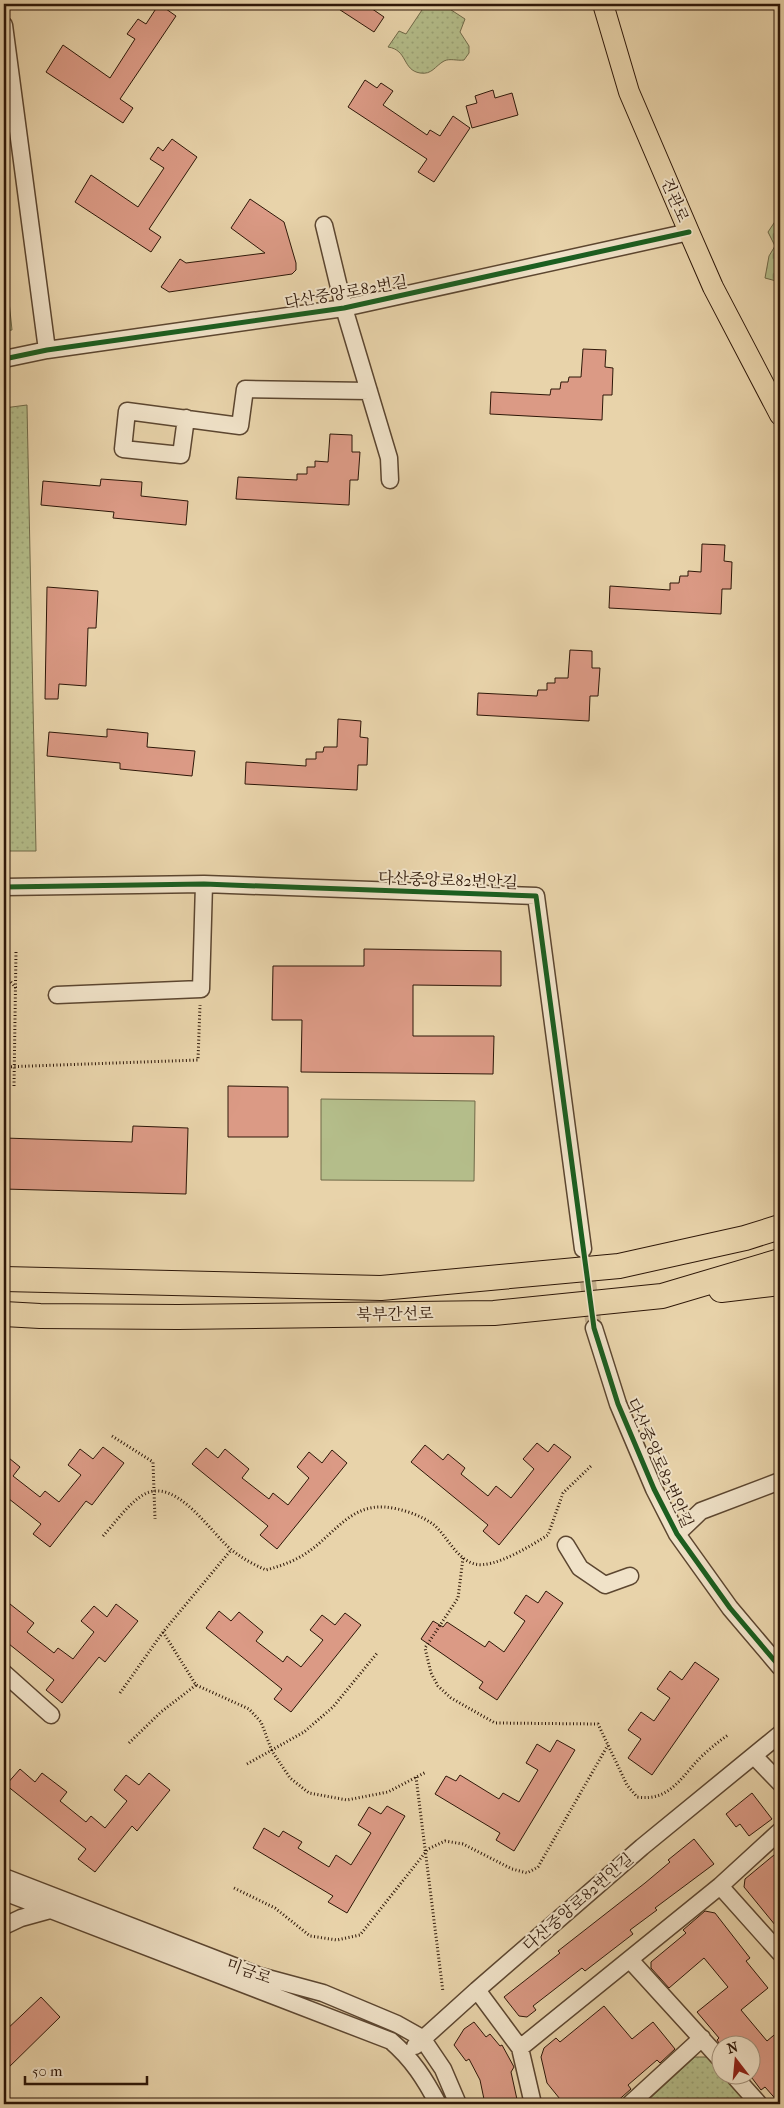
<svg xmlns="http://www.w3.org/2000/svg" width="784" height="2108" viewBox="0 0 784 2108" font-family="'IM FELL French Canon','Noto Serif KR',serif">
  <defs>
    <pattern id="grass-dots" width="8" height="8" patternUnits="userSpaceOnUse" patternTransform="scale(1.25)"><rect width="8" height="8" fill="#b4bd8a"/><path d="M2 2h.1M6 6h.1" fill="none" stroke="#9ba276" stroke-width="1.8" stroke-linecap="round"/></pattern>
    <pattern id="cemetery-stones" width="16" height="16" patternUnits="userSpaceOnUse" patternTransform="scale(1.25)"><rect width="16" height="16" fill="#b4bd8a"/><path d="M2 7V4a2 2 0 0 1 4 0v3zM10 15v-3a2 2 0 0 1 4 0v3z" fill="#9ba276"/></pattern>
  </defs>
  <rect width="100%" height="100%" fill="#e8d3aa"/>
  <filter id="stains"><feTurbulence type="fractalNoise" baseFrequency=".004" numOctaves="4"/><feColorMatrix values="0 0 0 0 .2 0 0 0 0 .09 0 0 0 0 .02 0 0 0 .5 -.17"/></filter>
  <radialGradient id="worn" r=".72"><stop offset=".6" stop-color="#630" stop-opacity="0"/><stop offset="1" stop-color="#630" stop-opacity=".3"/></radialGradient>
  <path fill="url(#grass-dots)" stroke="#716a49" d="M426 4H442L465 19 460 32 469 46V53L464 60C457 61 450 58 444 61 435 66 432 75 420 73 402 70 408 50 388 47L399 31 406 34Z
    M4 254 12 330 4 331Z
    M27 405 36 851H4V408Z
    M695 2057H707L721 2073 722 2076H724L750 2104H644Z"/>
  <path fill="url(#cemetery-stones)" stroke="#716a49" d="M780 214V282L765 278 769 256 775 246 768 232Z"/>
  <path fill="#b4bd8a" stroke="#716a49" d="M321 1099 475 1101 474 1181 321 1180Z"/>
  <path fill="#db9a85" stroke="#2e1708" d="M159 4 176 16 120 99 133 108 123 123 46 72 63 45 110 78 135 39 127 34 138 19 146 24Z
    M331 4H365L384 17 374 32Z
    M365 80 377 88 381 83 393 91 383 105 427 135 430 130 440 136 453 116 470 128 434 182 418 172 427 159 348 107Z
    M493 90 495 98 512 93 518 115 472 128 466 106 477 103 475 96Z
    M172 139 197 157 149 229 161 237 151 252 75 202 91 175 138 207 164 168 150 159 158 147 163 151Z
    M250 199 284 222 296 263V270L292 274 169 292 161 287 180 259 186 263 265 253 231 228Z
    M583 349 606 350 605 367 613 368 612 395H603L602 420 490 414 491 392 550 395 551 389H560L561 382H568L569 377H581Z
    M330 434 352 435V452H360L358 480H350L349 505 236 499 238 477 297 480V474H307V467H315V461L328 462Z
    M101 479 142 482 141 496 188 501 186 525 113 518 114 512 41 505 43 481 100 486Z
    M702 544 725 545 724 561 732 562 731 589H722L721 614 609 608 610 586 670 590V583H679L680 576H688V571L701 572Z
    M47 587 98 591 96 628H88L86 686 59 684 58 699H45Z
    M570 650 592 651V668H600L598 696H590L589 721 477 715 478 693 537 696 538 690H547V683H555V678H568Z
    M338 719 361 721 360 737 368 738 367 765H358L357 790 245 784 246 762 306 766V759H316V752H323L324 747H337Z
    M107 729 148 733 147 747 195 751 192 776 120 769V763L47 756 49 732 107 737Z
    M364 949 501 951V986L413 985V1036H494L493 1074 301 1072 302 1020H272L273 966H364Z
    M228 1086 288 1087V1137H228Z
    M133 1126 188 1128 186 1194 4 1189V1138L132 1142Z
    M537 1443 548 1452 554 1444 571 1457 499 1545 483 1531 488 1525 411 1462 425 1445 443 1460 448 1454 465 1468 461 1474 488 1496 496 1486 511 1498 534 1469 523 1459Z
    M103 1447 124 1463 92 1505 86 1501 50 1547 33 1534 41 1524 4 1495V1454L20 1467 13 1476 40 1497 45 1491 59 1502 81 1475 68 1465 80 1449 93 1459Z
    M206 1448 218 1458 225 1449 249 1469 242 1478 269 1499 273 1493 288 1505 309 1478 297 1467 309 1452 322 1463 332 1450 347 1463 277 1549 260 1535 268 1526 192 1464Z
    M546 1591 563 1603 497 1700 479 1688 483 1682 421 1639 433 1621 443 1627 447 1622 485 1647 489 1641 504 1652 525 1621 514 1613 526 1595 538 1603Z
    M10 1604 34 1623 27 1632 54 1653 58 1648 73 1659 94 1632 81 1621 94 1606 107 1617 116 1604 138 1621 105 1662 99 1657 62 1703 46 1690 54 1680 4 1640V1611Z
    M219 1611 231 1621 239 1612 263 1632 256 1641 283 1662 287 1656 301 1667 323 1640 310 1630 322 1615 335 1625 345 1613 361 1625 291 1712 274 1699 282 1689 206 1628Z
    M695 1662 719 1679 652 1775 628 1758 641 1739 628 1730 641 1712 654 1721 670 1698 657 1689 670 1671 682 1680Z
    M557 1740 575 1750 514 1851 496 1840 500 1833 435 1794 446 1776 456 1781 460 1775 499 1799 503 1793 519 1802 538 1770 526 1763 537 1744 550 1752Z
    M20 1769 35 1782 42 1773 67 1792 60 1801 86 1822 91 1816 105 1828 127 1801 114 1790 126 1775 139 1785 149 1773 170 1790 137 1831 132 1826 95 1872 78 1859 86 1849 6 1785Z
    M752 1793 772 1819 749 1836 740 1824 736 1827 726 1814Z
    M387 1806 405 1816 347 1913 328 1902 333 1896 253 1848 264 1828 279 1837 283 1831 302 1842 298 1848 329 1867 336 1855 351 1865 371 1833 358 1825 369 1807 381 1814Z
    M694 1839 714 1864 655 1908 657 1910 630 1930 633 1934 585 1971 582 1968 533 2006 536 2010 527 2017 519 2016 504 1997 560 1953 558 1951 645 1883 670 1862 668 1860Z
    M780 1850V1931L744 1887 745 1879Z
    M705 1911 715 1913 750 1958 746 1961 768 1988 741 2010 767 2041 780 2030V2104L765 2087 761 2090 752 2078V2046H721L717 2040 719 2038 697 2012 728 1987 704 1958 669 1988 651 1968V1962L686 1933 683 1930Z
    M41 1997 60 2017 4 2072V2032Z
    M604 2006 632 2039 653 2022 675 2049 660 2063 657 2060 628 2085 631 2089 614 2104H564L547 2083 541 2057 544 2048 556 2038 560 2042Z
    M474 2022 486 2037 490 2034 500 2046 502 2045 514 2067 511 2072 518 2104H485L480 2080 469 2059 466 2061 454 2045 464 2029Z"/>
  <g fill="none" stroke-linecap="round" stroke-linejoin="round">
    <path stroke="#c3ad8a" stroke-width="16" stroke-dasharray="16 8" stroke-linecap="butt" d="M585 1258 594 1328"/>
    <g stroke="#5c4630" stroke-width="19">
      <path id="minor" d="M4 25 47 350
        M324 225 344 308 389 458 390 480
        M4 359 47 350 344 308 689 232
        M186 418 181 455 123 449 127 411 240 426 245 389 369 391
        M4 887 204 884 536 896 583 1249
        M57 995 201 989 204 884
        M594 1328 618 1404 654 1489 677 1534 730 1608 780 1667
        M677 1534 701 1511 780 1481
        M566 1545 580 1568 605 1585 630 1576
        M4 1673 51 1715
        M754 1756 780 1783
        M4 1877 260 1976 323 1993 397 2024 422 2038 443 2069 458 2104
        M720 1886 780 1953
        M4 1892 391 2041C412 2059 425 2079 438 2104
        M4 1926 21 1918 50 1910
        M631 1961 722 2061
        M415 2046 477 1990
        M520 2048 720 1886 780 1831
        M734 2076 759 2104
        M533 2104 520 2048 477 1990 642 1847 780 1734
        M630 2104 702 2038"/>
    </g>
    <g stroke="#2e1708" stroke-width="22">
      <path id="major" d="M603 4 629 92 689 232 713 287 780 415"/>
    </g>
    <g stroke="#2e1708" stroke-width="26">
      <path id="highway" d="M4 1279 381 1288 619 1266 745 1238 780 1227
        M721 1290 780 1283
        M4 1314 40 1316 178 1317 494 1313 662 1296 780 1261"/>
    </g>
    <path stroke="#2e1708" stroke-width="3" stroke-dasharray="1 2.5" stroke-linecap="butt" d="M4 974 16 988
      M4 1067 198 1060 200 1005
      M14 1086 16 951
      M112 1436 153 1462 155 1519
      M103 1536C115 1523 128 1504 143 1495 176 1475 211 1534 233 1551 243 1559 255 1565 266 1570 281 1566 295 1561 308 1552 333 1535 350 1505 384 1507 400 1508 421 1515 434 1525 448 1537 456 1559 475 1564 494 1569 532 1545 548 1535L563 1493 592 1465
      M463 1558 458 1598 425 1648 431 1673 438 1686 451 1698 495 1723 598 1724 627 1785 637 1797C671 1802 682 1775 703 1755 711 1748 719 1741 728 1735
      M163 1632 196 1685 249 1709 261 1722 272 1751 290 1778 309 1793 347 1800 388 1792 426 1772
      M120 1693 163 1632 231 1550
      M129 1743 161 1712 196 1685
      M247 1764 304 1732 333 1707 378 1652
      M416 1777 443 1992
      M234 1888 275 1908 310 1936 337 1940 360 1935 428 1849 445 1841 463 1844 512 1869 527 1873 538 1867 608 1745"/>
    <use href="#minor" stroke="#f0e2c8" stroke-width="16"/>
    <use href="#major" stroke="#e8d3aa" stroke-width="20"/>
    <use href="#highway" stroke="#e8d3aa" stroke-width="24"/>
    <g stroke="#f0e2c8" stroke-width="8">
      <path id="cycleway" d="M4 359 47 350 344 308 689 232
        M4 887 204 884 536 896 594 1328 618 1404 654 1489 677 1534 730 1608 780 1667"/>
    </g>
    <use href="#cycleway" stroke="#1b5e20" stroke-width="5"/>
  </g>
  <g text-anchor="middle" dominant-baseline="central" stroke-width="4" stroke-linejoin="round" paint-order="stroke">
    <g font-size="16" fill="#2e1708" stroke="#f0e2c8">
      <text transform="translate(675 200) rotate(67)">진관로</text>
      <text transform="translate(346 292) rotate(-10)">다산중앙로82번길</text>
      <text transform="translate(448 880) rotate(2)">다산중앙로82번안길</text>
      <text transform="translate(395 1314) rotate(-1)">북부간선로</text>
      <text transform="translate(660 1463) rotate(66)">다산중앙로82번안길</text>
      <text transform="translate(578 1902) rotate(-41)">다산중앙로82번안길</text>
      <text transform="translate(249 1971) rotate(20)">미금로</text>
    </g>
  </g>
  <rect width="784" height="2108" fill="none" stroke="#e8d3aa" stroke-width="20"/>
  <rect x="5" y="5" width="774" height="2098" fill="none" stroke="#2e1708" stroke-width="2.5"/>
  <rect x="10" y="10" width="764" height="2088" fill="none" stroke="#2e1708"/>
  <g transform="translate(736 2060) rotate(344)"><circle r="24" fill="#f0e2c8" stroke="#a2917b"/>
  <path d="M0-4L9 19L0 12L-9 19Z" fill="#8f2418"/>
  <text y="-8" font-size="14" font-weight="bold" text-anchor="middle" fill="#2e1708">N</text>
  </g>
  <path d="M25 2076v8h122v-8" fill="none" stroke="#2e1708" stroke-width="2.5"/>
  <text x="32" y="2076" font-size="15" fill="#2e1708" stroke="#f0e2c8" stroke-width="4" paint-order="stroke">50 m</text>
  <rect width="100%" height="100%" filter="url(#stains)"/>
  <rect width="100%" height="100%" fill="url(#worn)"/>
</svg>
